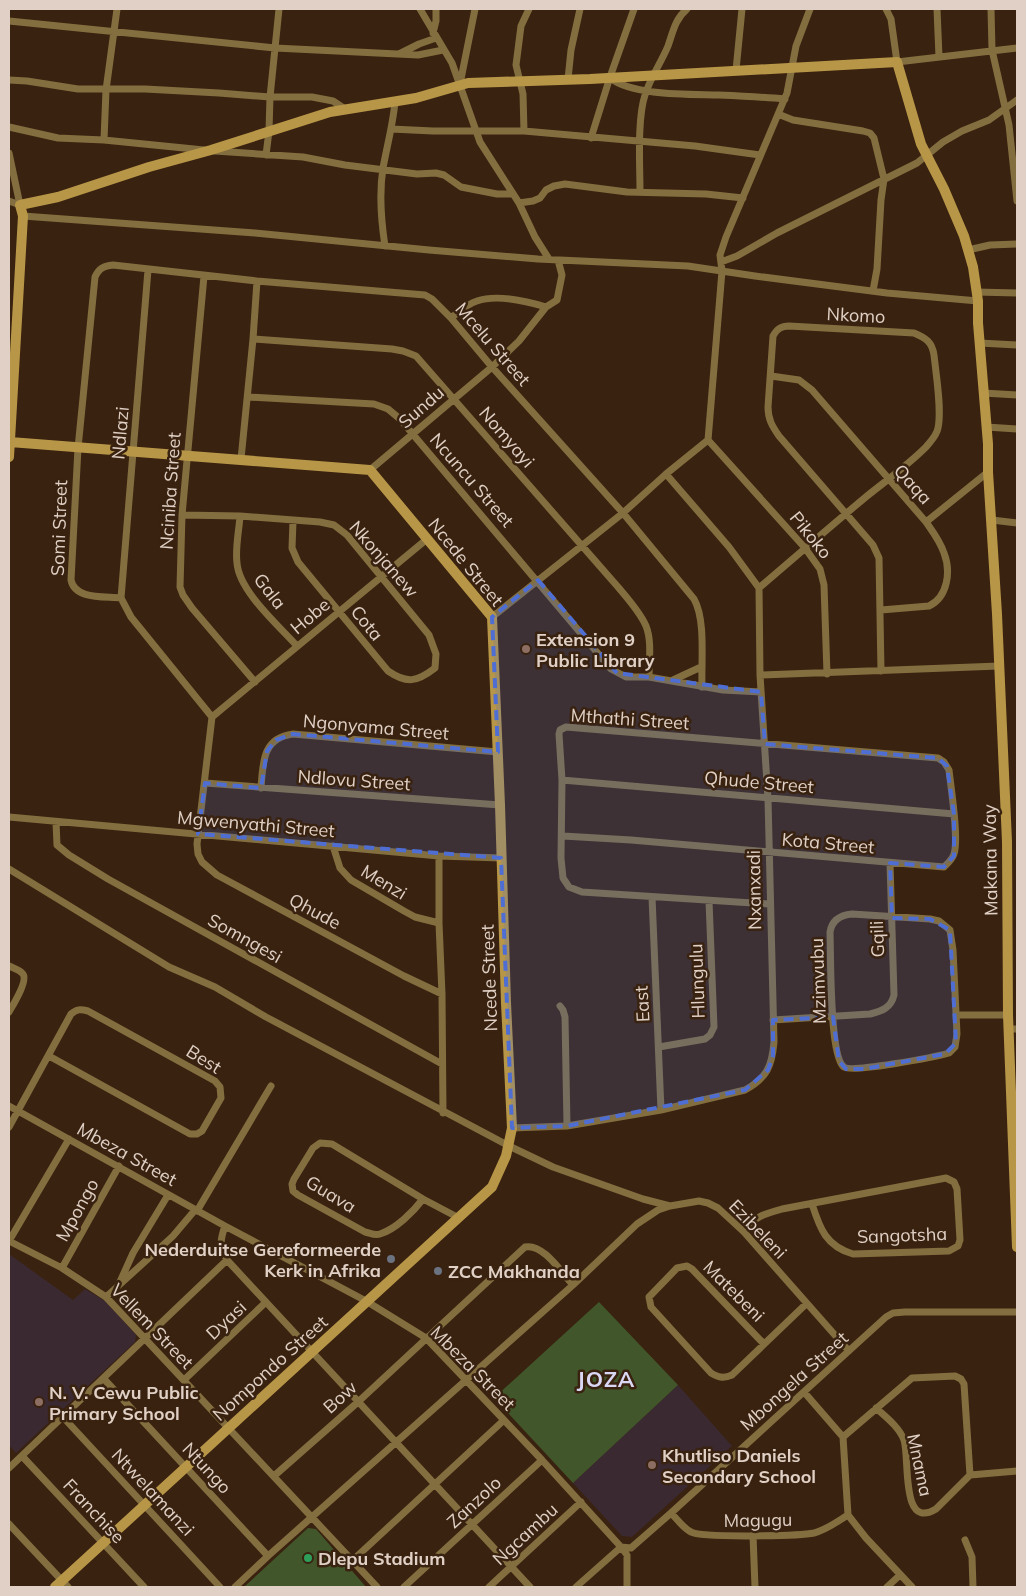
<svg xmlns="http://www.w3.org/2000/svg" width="1026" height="1596" viewBox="0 0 1026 1596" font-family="Mulish,sans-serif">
  <rect width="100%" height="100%" fill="#39220f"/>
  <path fill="#3b2932" d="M9 1254 73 1300 85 1289 105 1301 136 1335 135 1342 16 1453 9 1445Z
    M678 1385 732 1446 632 1537 622 1536 573 1483Z"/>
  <path fill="#41572b" d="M599 1302 678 1385 573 1483 494 1398Z
    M308 1528 316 1529 366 1587H244Z"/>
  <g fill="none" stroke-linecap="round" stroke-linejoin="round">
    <path stroke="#836e40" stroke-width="7" d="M420 9 452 63 480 142 519 203 535 237 549 259
      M886 9 891 19 897 62 1017 48
      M937 9 939 57
      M991 9 992 50 1009 125 1017 201
      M9 21 275 48 418 55 443 50
      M433 33 436 21V9
      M401 53 419 44 436 38
      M736 70 742 9
      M610 78C633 96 690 94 719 95 741 96 763 97 785 99
      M568 79 571 50 580 9
      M9 80 27 81 78 89H145L219 93 270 97H312L333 101 345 109
      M460 84 475 9
      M778 114 793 120 863 131 870 133 874 138 884 179 881 200 877 269 873 291
      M9 127 58 138 104 140 204 150
      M391 129 433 131H524L695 146 760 155
      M524 131 523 94 516 65 521 26 529 9
      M591 138 610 77 634 9
      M104 140 106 90 117 9
      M215 151 303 157 345 165 417 174 436 173 444 175 461 187 497 194H512
      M9 153 20 205
      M266 155 269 131 270 97 279 9
      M640 192C640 166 637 119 645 95 650 78 661 63 668 46 673 32 675 19 687 9
      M9 201 20 205
      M519 203 533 201 540 198 546 190 554 186 565 184 627 192 706 194 743 198
      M23 216 255 233 429 250 538 259 688 266 755 276 887 293 978 301
      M385 246C381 220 379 193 383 168 387 146 393 124 395 102
      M968 250 990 245 1017 244
      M721 262 737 256 777 233 917 163 943 142 962 131 989 120 1017 100
      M148 270 121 598 131 617 212 717 197 844 198 854 202 862 217 875 404 976 442 994
      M204 276 182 515 180 587 183 595 192 608 255 682
      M976 292 1017 293
      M451 318C459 312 467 304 477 301 497 294 526 301 546 307
      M253 339 392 349 403 351 416 356 618 587C628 599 640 612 646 626 652 641 649 661 649 677
      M979 343 1017 345
      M771 376 799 380 812 390 926 522C933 532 940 541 944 553 951 571 948 597 929 606L881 610
      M983 393 1017 395
      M248 397 374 404 388 409 400 419 611 669 626 677H649L723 690 761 692
      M986 427 1017 429
      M708 440 805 548 820 569 824 585 827 674
      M241 459 253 339 257 281
      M370 470 492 367 519 341 546 307 557 300 562 275 558 260
      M182 515 240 516 320 522 334 525 347 535 429 635 436 654 435 668C417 682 407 684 388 671L298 562 292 548 293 521
      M240 516C239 531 235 548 237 563 239 591 278 625 297 646
      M992 520 1017 523
      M926 522 988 472
      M759 588C795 557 831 526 867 496 887 480 908 465 926 447 931 441 937 435 938 428 942 410 936 374 934 355 932 342 926 338 914 333L789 326C781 326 777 329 773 336L768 407C768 419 772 426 779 436L873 545 879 558 881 671
      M121 598C105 596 75 600 71 580L78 448 95 277C99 268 104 266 113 265L257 281 425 295 432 299 451 318 492 367 623 513 694 599C706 620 701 662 702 687
      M492 617 623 513 666 474 708 440 722 271 720 255 726 237 787 93 796 46 810 9
      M760 675 999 666
      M673 680 701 667
      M212 717 427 539
      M562 780 954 814
      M205 783 500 805
      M261 788C263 763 262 738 293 734L498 752
      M9 817 439 856 501 858
      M56 822 57 845 69 855 108 879 442 1064
      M563 836 631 840 944 867C948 863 952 860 954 854 959 839 951 788 949 770L944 762 938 758 566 727 560 730 559 734 562 780 561 858 563 878 569 887 582 892 769 904
      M333 846 340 868 351 880 404 911 415 917 439 923
      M439 856V923L442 994 443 1113
      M9 869 169 967 215 987 266 1017 509 1146 553 1167 643 1199 670 1206
      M652 897 661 1110
      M852 914 930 919 939 921 950 930 953 950 957 1034 955 1047 949 1053C935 1057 852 1073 844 1067 829 1057 831 954 830 932 832 920 841 915 852 914Z
      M9 966C13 968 20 970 23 974 28 981 13 1005 9 1012
      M560 1006 563 1010 565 1017 567 1126
      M957 1015H1008
      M773 1020 870 1014C882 1011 891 1008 894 995L890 863
      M1009 1029H1017
      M659 1047 705 1039 710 1035 714 1027 709 901
      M9 1106 225 1226 366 1301 426 1338 542 1460 621 1547 627 1555V1587
      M9 1127 71 1014C77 1009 80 1009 88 1011L215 1081 220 1087 221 1098 202 1131 197 1134H190L49 1056
      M512 1128 567 1126 661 1110 745 1090C767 1078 772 1066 774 1042L768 799 760 675 759 588 729 547 666 474
      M423 1199C413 1212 396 1229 380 1234 375 1236 370 1233 365 1232L298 1195 293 1191 292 1184 294 1179 313 1148 320 1143 332 1144 423 1199 459 1218
      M197 1211 271 1086
      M225 1226C220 1240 219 1248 227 1260L530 1587
      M744 1232C755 1216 764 1214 782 1209L946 1178 954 1182 957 1189 960 1240 958 1246 949 1251 853 1254C826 1246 820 1229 812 1204
      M9 1241 62 1268 106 1297 377 1587
      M9 1241 69 1139
      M62 1268 119 1166
      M119 1284 133 1253 168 1195
      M106 1297 173 1236 195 1210
      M764 1344 692 1269 687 1266 677 1268 649 1297 651 1307 711 1373C718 1377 723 1379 732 1375L806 1304
      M104 1379 268 1556
      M184 1380 266 1302
      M804 1392 843 1437 848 1515 866 1538 912 1587
      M876 1408C886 1417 899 1427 904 1440 910 1458 900 1531 936 1509L970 1475 1017 1471
      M63 1417 220 1587
      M843 1437 912 1378 955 1376 961 1379 964 1384 970 1475
      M22 1456 144 1587
      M9 1468 227 1260
      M274 1476 358 1402 525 1247C543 1243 561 1272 573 1285
      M671 1513C677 1519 683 1528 691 1532 701 1538 800 1536 814 1533 826 1530 838 1521 848 1515
      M9 1524 68 1587
      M753 1535 755 1587
      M965 1540 972 1557 973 1587
      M621 1547 631 1548 671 1513 886 1317 893 1313 905 1312H1017
      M353 1560 504 1420
      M235 1587 268 1556 573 1285 637 1224 658 1210 670 1206 699 1201 708 1203 718 1208 744 1232 849 1351
      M404 1587 542 1460
      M489 1587 581 1502
      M576 1587 621 1547
      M887 1587 900 1575"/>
    <path stroke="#b79648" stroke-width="10" d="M10 442 370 470 492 617 500 805 506 1003 512 1128 506 1156 492 1187 55 1587
      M9 457 23 216 20 205 58 197 149 167 211 150 330 112 416 98 468 83 590 79 897 62 921 144 944 189 964 236 973 267 978 301V323L988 444V472L997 614 1007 842 1008 1015 1017 1247"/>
  </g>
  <path fill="#4e6ed3" fill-opacity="0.2" stroke="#4e6ed3" stroke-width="4" stroke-dasharray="10 6" stroke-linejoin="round" d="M538 580 617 673 761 692 765 744 938 758 947 766 954 814V856L944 867 890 863 892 918 930 919 950 930 956 1043 945 1054 864 1069H846L839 1061 833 1017 773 1020V1056L768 1070 745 1090 567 1126 512 1128 501 858 198 834 205 783 261 788 267 751 276 740 293 734 498 752 492 617Z"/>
  <g fill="#8d6e63" stroke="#39220f" stroke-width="2">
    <circle cx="526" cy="649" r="5"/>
    <circle cx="39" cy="1402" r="5"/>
    <circle cx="652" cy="1465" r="5"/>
  </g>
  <g fill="#6b7280" stroke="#39220f" stroke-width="2">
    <circle cx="391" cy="1259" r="5"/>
    <circle cx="438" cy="1271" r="5"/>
  </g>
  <circle fill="#2e9e5b" stroke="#39220f" stroke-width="2" cx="308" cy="1558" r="5"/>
  <g text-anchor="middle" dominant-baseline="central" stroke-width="5" stroke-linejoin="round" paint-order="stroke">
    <g font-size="18" fill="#e0d0c5" stroke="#39220f">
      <text transform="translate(856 315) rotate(3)">Nkomo</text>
      <text transform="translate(493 344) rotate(49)">Mcelu Street</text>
      <text transform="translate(421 407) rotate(-41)">Sundu</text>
      <text transform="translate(120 433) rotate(-85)">Ndlazi</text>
      <text transform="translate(507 437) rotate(49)">Nomyayi</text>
      <text transform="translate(472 480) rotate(49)">Ncuncu Street</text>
      <text transform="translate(913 484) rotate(48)">Qaqa</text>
      <text transform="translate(170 491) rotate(-86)">Nciniba Street</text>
      <text transform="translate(59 528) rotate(-88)">Somi Street</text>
      <text transform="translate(811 535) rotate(51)">Pikoko</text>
      <text transform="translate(384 559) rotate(49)">Nkonjanew</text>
      <text transform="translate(466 562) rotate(51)">Ncede Street</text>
      <text transform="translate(270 591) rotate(52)">Gala</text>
      <text transform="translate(310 616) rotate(-40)">Hobe</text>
      <text transform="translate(367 623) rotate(51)">Cota</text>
      <text transform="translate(630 719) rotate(4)">Mthathi Street</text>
      <text transform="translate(376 727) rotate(5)">Ngonyama Street</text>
      <text transform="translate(354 780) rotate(4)">Ndlovu Street</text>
      <text transform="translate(759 782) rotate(5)">Qhude Street</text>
      <text transform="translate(256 824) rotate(5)">Mgwenyathi Street</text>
      <text transform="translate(828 843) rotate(5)">Kota Street</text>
      <text transform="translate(990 860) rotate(-91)">Makana Way</text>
      <text transform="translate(384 882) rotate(31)">Menzi</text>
      <text transform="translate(754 890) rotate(-91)">Nxanxadi</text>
      <text transform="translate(315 911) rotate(28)">Qhude</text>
      <text transform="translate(245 938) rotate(29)">Somngesi</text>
      <text transform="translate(877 939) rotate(-92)">Gqili</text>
      <text transform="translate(489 978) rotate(-92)">Ncede Street</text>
      <text transform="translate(697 981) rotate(-92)">Hlungulu</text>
      <text transform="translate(818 981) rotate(-92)">Mzimvubu</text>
      <text transform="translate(642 1004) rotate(-93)">East</text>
      <text transform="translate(204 1059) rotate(32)">Best</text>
      <text transform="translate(127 1154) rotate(29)">Mbeza Street</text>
      <text transform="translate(331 1194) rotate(31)">Guava</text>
      <text transform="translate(77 1210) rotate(-61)">Mpongo</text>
      <text transform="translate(758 1229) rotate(46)">Ezibeleni</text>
      <text transform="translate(902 1235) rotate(-2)">Sangotsha</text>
      <text transform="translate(734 1291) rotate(45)">Matebeni</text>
      <text transform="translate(226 1320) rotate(-43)">Dyasi</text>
      <text transform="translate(152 1326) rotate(46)">Vellem Street</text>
      <text transform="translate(270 1368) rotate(-42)">Nompondo Street</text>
      <text transform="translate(473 1368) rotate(45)">Mbeza Street</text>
      <text transform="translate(794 1381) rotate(-42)">Mbongela Street</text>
      <text transform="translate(340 1397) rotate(-42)">Bow</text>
      <text transform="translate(920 1465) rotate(78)">Mnama</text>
      <text transform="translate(207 1468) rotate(47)">Ntungo</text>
      <text transform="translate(153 1492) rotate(47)">Ntwelamanzi</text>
      <text transform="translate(474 1502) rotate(-43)">Zanzolo</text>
      <text transform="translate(94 1511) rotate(47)">Franchise</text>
      <text transform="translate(758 1520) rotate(-1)">Magugu</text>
      <text transform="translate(525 1534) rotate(-43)">Ngcambu</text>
    </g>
    <g font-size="18" font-weight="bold" fill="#e0d0c5" stroke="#39220f" text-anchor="start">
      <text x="536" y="639">Extension 9<tspan x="536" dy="21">Public Library</tspan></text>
      <text x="381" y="1249" text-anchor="end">Nederduitse Gereformeerde<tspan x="381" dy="21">Kerk in Afrika</tspan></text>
      <text x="448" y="1271">ZCC Makhanda</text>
      <text x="49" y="1392">N. V. Cewu Public<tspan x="49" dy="21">Primary School</tspan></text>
      <text x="662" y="1455">Khutliso Daniels<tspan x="662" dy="21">Secondary School</tspan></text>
      <text x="318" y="1558">Dlepu Stadium</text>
    </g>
    <g font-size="22" font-weight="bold" letter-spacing="1" fill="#dad7f4" stroke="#39220f">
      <text x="606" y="1379">JOZA</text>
    </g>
  </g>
  <rect width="1026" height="1596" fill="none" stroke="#e0d0c5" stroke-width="20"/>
</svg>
